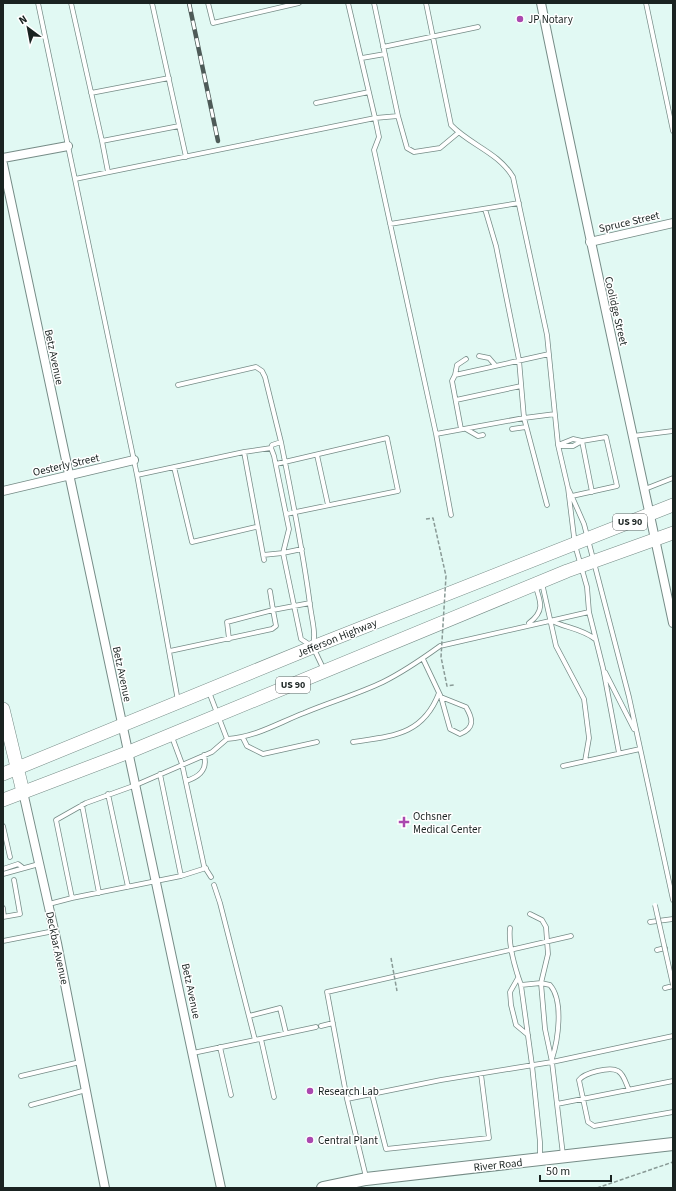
<svg xmlns="http://www.w3.org/2000/svg" width="676" height="1191" viewBox="0 0 676 1191" font-family="'Source Sans 3',sans-serif">
  <rect width="100%" height="100%" fill="#e1f9f3"/>
  <g fill="none" stroke-linecap="round" stroke-linejoin="round">
    <g stroke="#768c87" stroke-width="5.5">
      <path id="lane" d="M38 3 137 475 178 701
        M71 3 102 141
        M152 3 186 157
        M208 3 213 23 299 3
        M348 3 375 118 398 116 407 148 414 152 440 148 458 133
        M374 3 398 116
        M426 3 451 125C470 145 498 152 513 177L547 335 558 445 568 488 575 545 587 587 589 612 603 668 619 753
        M646 3 673 131
        M383 47 478 27
        M362 58 385 54
        M91 93 169 78
        M316 103 369 92
        M108 172 102 141 179 126
        M75 179 375 118 379 137 374 150 436 434 524 418 519 360 496 246 485 209
        M390 224 519 203
        M479 356 489 358 495 365
        M455 375 457 365 466 359
        M178 385 256 367 262 371 265 377 281 442
        M456 400 521 386
        M461 429 452 381 455 375 549 354
        M466 429 478 436 483 435
        M512 429 526 427
        M436 434 451 515
        M633 436 673 431
        M281 442C292 497 303 550 310 605 312 621 316 631 313 647L301 639 283 553 289 529 274 456 271 448 272 445Z
        M558 445 573 439 582 441
        M560 446H573L582 441
        M317 455 328 505
        M276 464 387 438 398 491 286 514
        M174 467 192 542 256 527
        M137 475 244 452
        M645 489 673 478
        M569 490 584 524 629 697 673 900
        M572 496 617 486 606 437 582 441 592 492
        M547 505 524 418 555 414
        M263 555 283 553 302 549
        M264 560 244 452 271 448
        M542 583 556 646 584 699 589 738 585 761
        M550 620C565 628 581 628 595 639
        M529 623C545 611 541 602 535 585
        M229 639 227 622 273 610 270 591
        M314 649 324 670
        M170 651 272 629 276 626 273 610 310 603
        M423 659 441 697 450 729 460 734C475 728 473 719 466 707L441 697
        M605 672 634 729
        M172 737 182 764 204 866 211 877
        M243 738 247 746 263 754 317 742
        M227 739C256 737 278 723 304 713 330 702 358 694 383 682 403 672 422 659 440 646L589 612
        M353 742C393 736 423 735 439 693
        M563 766 640 749
        M186 781C199 777 208 770 204 755
        M108 794 128 887
        M82 805 99 893
        M3 826 10 857
        M3 869 18 864 22 867
        M3 874 39 864
        M181 876 206 868
        M214 885 220 903 255 1040 316 1027
        M72 898 181 876 160 774
        M49 904 72 898 56 820 86 803 136 785 212 752 227 739 209 692
        M3 908 4 917
        M530 914 542 920 546 927 548 954 541 983 545 1029 552 1062 563 1155
        M3 917 20 914 14 880
        M650 922 673 919
        M510 928C508 946 515 968 521 985L532 1065 540 1142V1158
        M3 941 54 931
        M657 950 665 948
        M518 978 510 992 511 1005 516 1025 528 1035
        M521 985 541 983 550 985C564 1001 558 1040 552 1059
        M665 988 673 986
        M249 1016 280 1008 286 1033
        M321 1026 333 1023
        M261 1039 274 1097
        M220 1047 231 1095
        M193 1053 255 1040
        M21 1076 80 1062
        M629 1090C626 1084 624 1074 618 1071 610 1066 584 1073 579 1080L588 1122 594 1126 673 1112
        M372 1094 386 1149 489 1138 481 1074
        M347 1099 441 1080 552 1062 673 1036
        M557 1104 673 1081
        M31 1105 86 1090
        M366 1177 347 1099 327 992 571 936"/>
    </g>
    <g stroke="#768c87" stroke-width="10">
      <path id="street" d="M541 3C583 210 629 416 673 623
        M3 158 68 146
        M3 164C74 506 149 847 221 1188
        M590 242 673 223
        M3 491 134 460
        M23 792 57 943 105 1188"/>
    </g>
    <g stroke="#768c87" stroke-width="14">
      <path id="secondary" d="M323 1188 366 1179 673 1144"/>
    </g>
    <g stroke="#768c87" stroke-width="14">
      <path id="primary" d="M3 709 23 792
        M3 774 313 647 673 505
        M3 800 129 752 567 571 673 533"/>
    </g>
    <path stroke="#899a96" stroke-width="1.5" stroke-dasharray="4 2" stroke-linecap="butt" d="M597 1188 673 1162"/>
    <use href="#lane" stroke="#fff" stroke-width="4"/>
    <use href="#street" stroke="#fff" stroke-width="8"/>
    <use href="#secondary" stroke="#fff" stroke-width="12"/>
    <use href="#primary" stroke="#fff" stroke-width="13"/>
    <g stroke="#4e5b58" stroke-width="4.5">
      <path id="rail" d="M189 3 218 141"/>
    </g>
    <use href="#rail" stroke="#fff" stroke-width="3" stroke-dasharray="9" stroke-linecap="butt"/>
    <g stroke="#768c87" stroke-width="5.5" stroke-linecap="butt">
      <path id="lane-bridge" d="M655 905 673 985"/>
    </g>
    <path stroke="#899a96" stroke-width="1.5" stroke-dasharray="4 2" stroke-linecap="butt" d="M426 519 433 518 446 576 441 657 447 686 454 685
      M391 958 397 991"/>
    <use href="#lane-bridge" stroke="#fff" stroke-width="4"/>
  </g>
  <g fill="#aa48af" stroke="#fff" stroke-width="1.5">
    <circle cx="520" cy="19" r="4"/>
    <path d="M402 816h4v4h4v4h-4v4h-4v-4h-4v-4h4z"/>
    <circle cx="310" cy="1091" r="4"/>
    <circle cx="310" cy="1140" r="4"/>
  </g>
  <g text-anchor="middle" dominant-baseline="central" stroke-width="3" stroke-linejoin="round" paint-order="stroke">
    <g fill="#fff" stroke="#5f6564" stroke-width="1">
      <rect x="613" y="514" width="34" height="16" rx="3"/>
      <rect x="276" y="677" width="34" height="16" rx="3"/>
    </g>
    <g font-size="10" font-weight="bold" fill="#1a2321">
      <text x="630" y="522">US 90</text>
      <text x="293" y="685">US 90</text>
    </g>
    <g font-size="11" fill="#1a2321" stroke="#fff" text-anchor="start">
      <text x="528" y="19">JP Notary</text>
      <text x="413" y="816">Ochsner<tspan x="413" dy="13">Medical Center</tspan></text>
      <text x="318" y="1091">Research Lab</text>
      <text x="318" y="1140">Central Plant</text>
    </g>
    <g font-size="11" fill="#1a2321" stroke="#fff">
      <text transform="translate(629 222) rotate(-13)">Spruce Street</text>
      <text transform="translate(616 311) rotate(77)">Coolidge Street</text>
      <text transform="translate(54 357) rotate(78)">Betz Avenue</text>
      <text transform="translate(66 465) rotate(-13)">Oesterly Street</text>
      <text transform="translate(337 638) rotate(-22)">Jefferson Highway</text>
      <text transform="translate(122 674) rotate(78)">Betz Avenue</text>
      <text transform="translate(57 948) rotate(78)">Deckbar Avenue</text>
      <text transform="translate(191 991) rotate(78)">Betz Avenue</text>
      <text transform="translate(498 1165) rotate(-6)">River Road</text>
    </g>
  </g>
  <rect width="676" height="1191" fill="none" stroke="#1a2321" stroke-width="8"/>
  <g transform="translate(28 28) rotate(328)" stroke="#ffffff" stroke-width="3" paint-order="stroke">
  <path d="M0-3L7 15L0 10L-7 15Z" fill="#1a2321"/>
  <text y="-6" font-size="11" font-weight="bold" text-anchor="middle" fill="#1a2321">N</text>
  </g>
  <path d="M540 1175v6h71v-6" fill="none" stroke="#1a2321" stroke-width="2"/>
  <text x="546" y="1175" font-size="12" fill="#1a2321" stroke="#ffffff" stroke-width="3" paint-order="stroke">50 m</text>
</svg>
